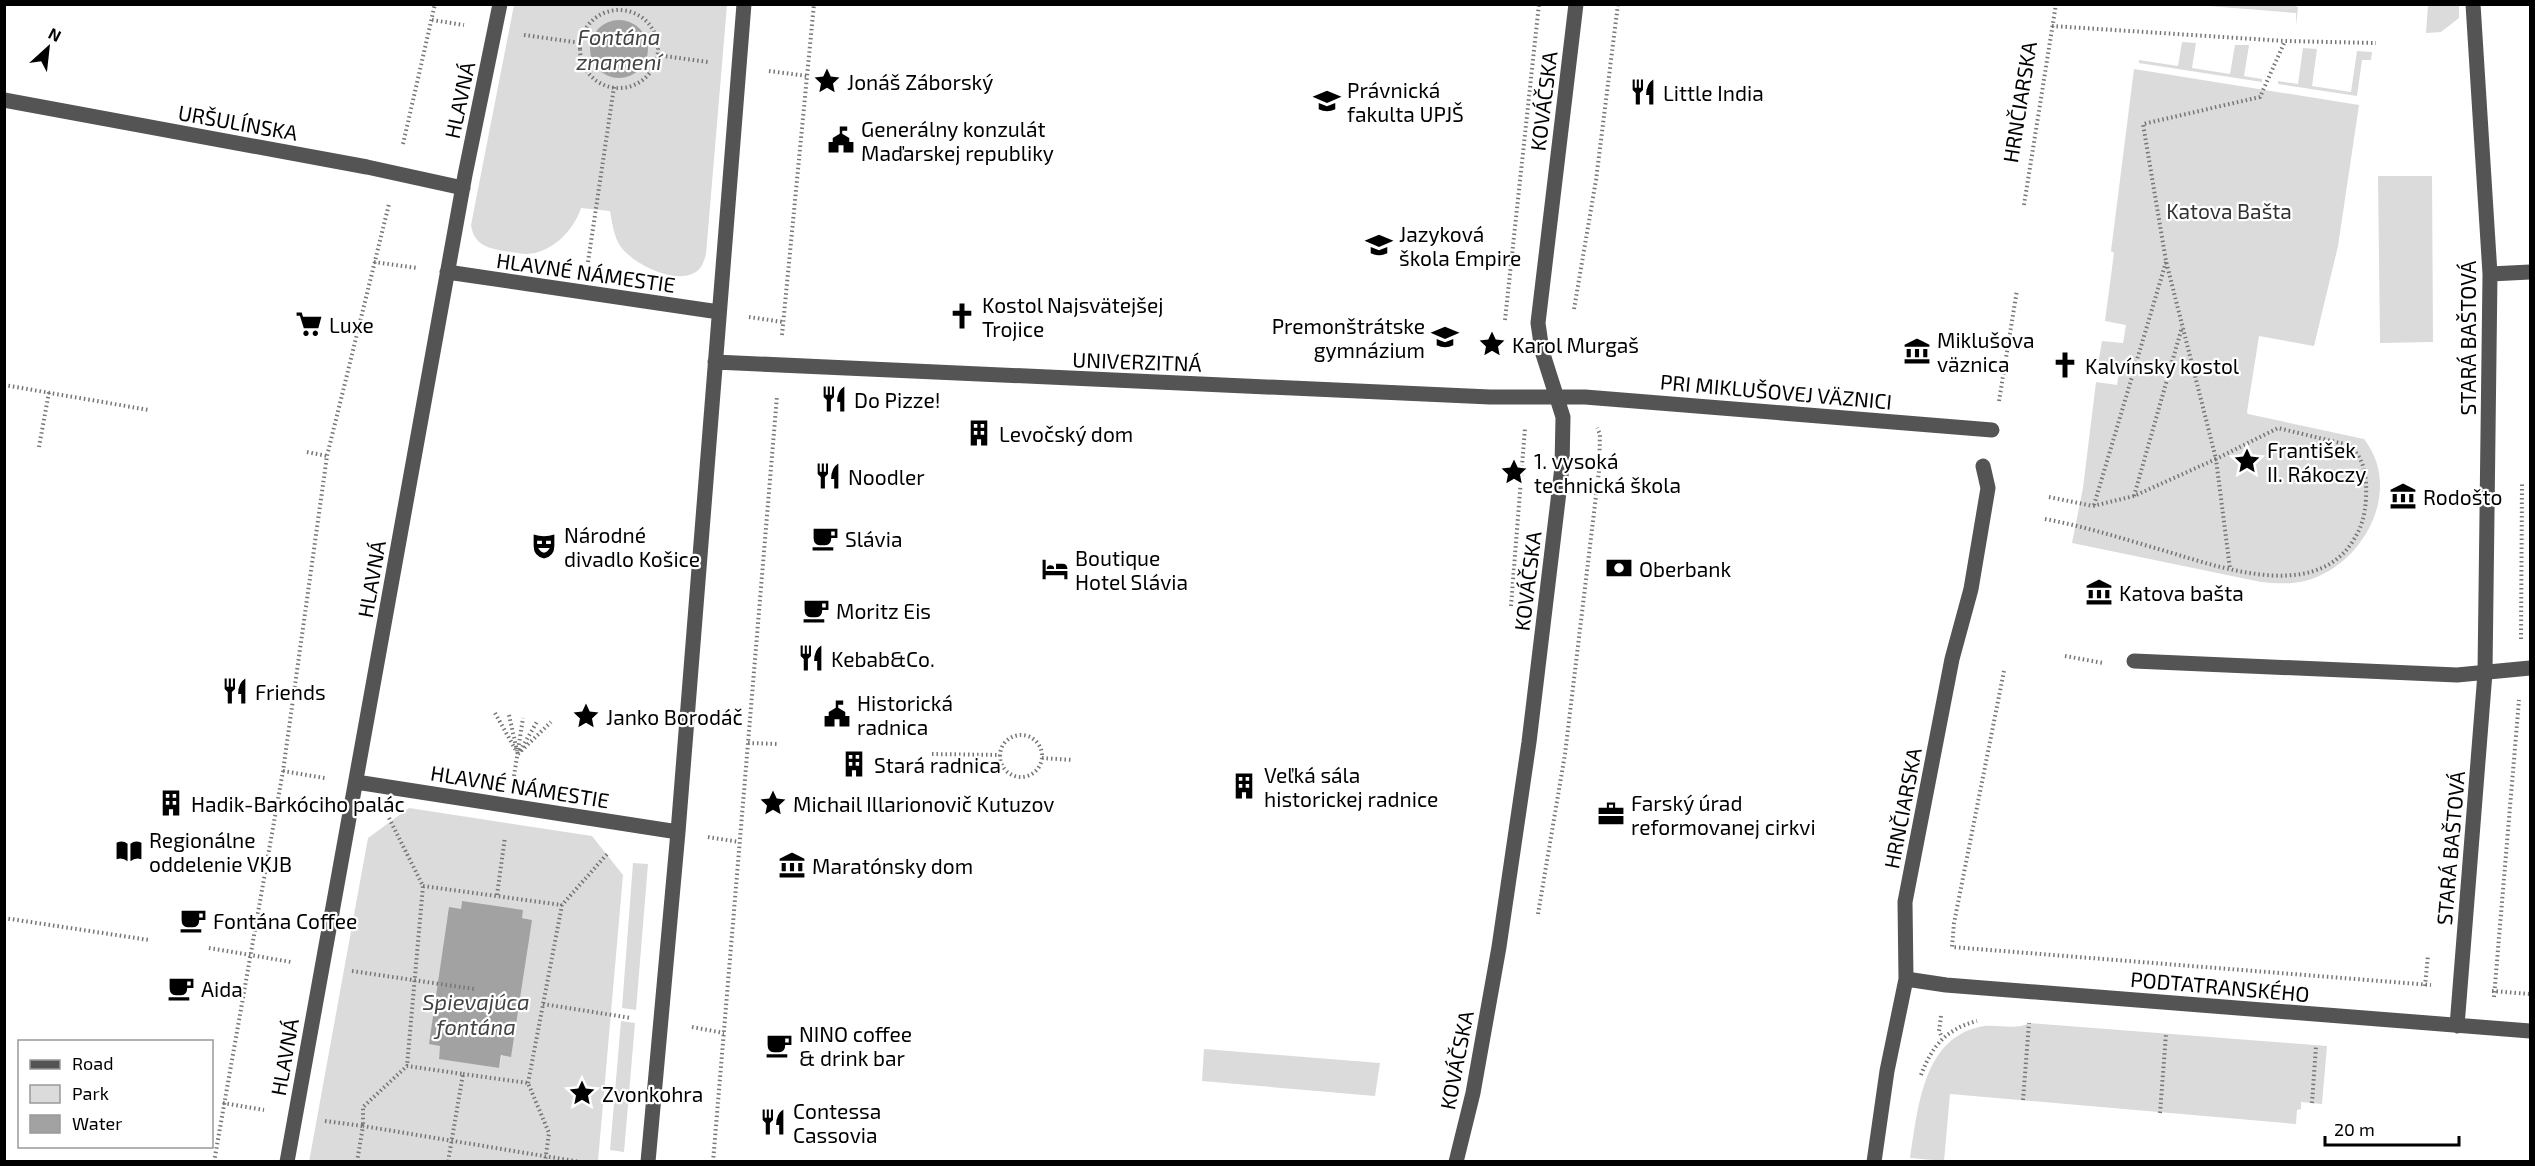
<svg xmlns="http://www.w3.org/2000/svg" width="2535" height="1166" viewBox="0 0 2535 1166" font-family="'Exo 2',sans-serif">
  <rect width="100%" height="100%" fill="#fff"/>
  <path fill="#dbdbdb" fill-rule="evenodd" d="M2183 4 2291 5 2298 7 2296 26V13Z
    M514 5H727L706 254C705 258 703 264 701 267 684 290 634 265 621 247 614 238 612 222 610 211L581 208C574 230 552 253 527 254 520 254 512 252 504 251 486 248 474 244 471 225Z
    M2428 5H2459V18L2441 32 2426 33Z
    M2182 42 2196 43 2192 68 2230 74 2235 45H2249L2244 76 2262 79V82L2139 63V60L2178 66Z
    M2303 48 2317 49 2312 86 2351 92 2357 51 2372 52 2371 60H2362L2357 96 2278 84V81L2298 84Z
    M2134 69 2359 105 2338 246 2314 346 2259 336 2247 412 2248 414 2364 439C2401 486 2369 554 2319 576 2300 585 2281 584 2261 582L2072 543 2083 488 2096 382 2117 385 2120 367 2098 364 2102 341 2123 343 2126 325 2105 321 2114 253 2111 251Z
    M2378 176H2432L2433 342 2380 343Z
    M409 808 592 836 623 875 598 1161 309 1162 368 838ZM462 902 531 920 499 1068 439 1058Z
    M633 863 648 864 636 1010 622 1008Z
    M621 1021 635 1023 624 1152 610 1150Z
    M2029 1023 2327 1046 2322 1104 2301 1102V1109L2297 1110 2296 1124 1950 1094 1944 1161 1910 1158C1918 1110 1922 1040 1979 1027 1995 1023 2016 1031 2029 1023Z
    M1204 1049 1380 1063 1375 1096 1202 1081Z"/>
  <path fill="#a2a2a2" d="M590 49a29 29 0 1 1 58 0a29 29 0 1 1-58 0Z
    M462 901 523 910 522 918 532 920 511 1057 501 1055 499 1068 439 1059 440 1046 429 1044 449 907 461 909Z"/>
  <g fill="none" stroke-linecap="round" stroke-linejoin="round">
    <path stroke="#767676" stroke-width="4" stroke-dasharray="1.5 3" stroke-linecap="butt" d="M580 49a39 39 0 1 1 78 0a39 39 0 1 1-78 0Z
      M432 20 464 25
      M2052 26 2285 41 2376 43
      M524 35 581 43
      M657 55 708 62
      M769 71 807 76
      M403 144 435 4
      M2024 205 2056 4
      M374 262 417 268
      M588 262 614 87
      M1574 309 1596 180 1618 4
      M749 317 783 322
      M1505 320 1539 4
      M782 335 814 4
      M4 385 149 410
      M1999 401 2017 290
      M39 447 49 392
      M307 452 327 456
      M2134 496 2182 327
      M2049 497 2093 506 2134 496 2216 459 2166 261 2143 124 2260 97 2285 41
      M2094 505 2166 262
      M2045 519C2082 526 2118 537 2155 548 2209 563 2309 604 2351 544 2361 529 2365 517 2366 498 2367 478 2365 457 2348 445L2278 428 2216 459 2230 569
      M1511 606 1525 428
      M2521 639 2522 484
      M2065 656 2103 663
      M2004 671 1954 923 1952 947 2431 985
      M495 713 518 754
      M509 715 517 751
      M1000 756a21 21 0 1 1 42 0a21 21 0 1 1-42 0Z
      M748 743 778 744
      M520 751 538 720
      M518 754 551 722
      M932 754 999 755
      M1042 758 1073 760
      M283 771 325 778
      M514 776 523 718
      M389 818 423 886 407 1066
      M708 837 739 842
      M423 886 562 905
      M497 895 505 837
      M1538 914 1565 754 1599 471 1600 434 1597 428
      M4 918 149 940
      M209 948 291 962
      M352 971 474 989
      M2425 986 2428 955
      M2492 991 2530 994
      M2494 997 2519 700
      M543 1004 631 1018
      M1941 1016 1939 1031 1942 1037
      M692 1027 724 1033
      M463 1074 528 1083 549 1133 545 1162
      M1921 1075C1932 1046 1946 1029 1977 1021
      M528 1083 562 905 608 853
      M2023 1100 2029 1023
      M223 1103 264 1110
      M2312 1103 2316 1046
      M2160 1113 2166 1034
      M325 1121 363 1126V1107L407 1066 463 1074 448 1162
      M214 1162 283 771 327 456 389 204
      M357 1162 363 1126 580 1162
      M713 1162 777 396"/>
    <path stroke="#545454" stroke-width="15" d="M4 100 367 167 463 188
      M447 272 719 312
      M2490 274 2530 272
      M715 362 1490 397H1585L1992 430
      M2134 661 2457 675 2530 668
      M356 782 678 832
      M1906 979 1946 985 2530 1031
      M2457 1026 2485 673 2490 274 2473 4
      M287 1162 465 175 500 4
      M648 1162 678 832 744 4
      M1456 1162 1473 1093 1499 947 1529 742 1562 467 1563 417 1542 351 1538 323 1576 4
      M1874 1162 1887 1071 1906 979 1905 902 1952 659 1971 589 1988 488 1983 466"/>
  </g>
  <defs>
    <g id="sight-bare" transform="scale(2.07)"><path d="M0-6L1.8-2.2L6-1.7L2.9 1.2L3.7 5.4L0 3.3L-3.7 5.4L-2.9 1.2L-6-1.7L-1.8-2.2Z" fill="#000" stroke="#fff" stroke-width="2.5" paint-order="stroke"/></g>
    <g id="restaurant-bare" transform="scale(2.07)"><path d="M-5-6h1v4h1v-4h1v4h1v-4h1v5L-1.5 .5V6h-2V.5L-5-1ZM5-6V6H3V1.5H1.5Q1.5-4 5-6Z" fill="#000" stroke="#fff" stroke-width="2.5" paint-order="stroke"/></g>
    <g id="university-bare" transform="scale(2.07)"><path d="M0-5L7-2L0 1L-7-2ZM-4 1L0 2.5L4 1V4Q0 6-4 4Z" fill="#000" stroke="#fff" stroke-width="2.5" paint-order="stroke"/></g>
    <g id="civic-bare" transform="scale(2.07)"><path d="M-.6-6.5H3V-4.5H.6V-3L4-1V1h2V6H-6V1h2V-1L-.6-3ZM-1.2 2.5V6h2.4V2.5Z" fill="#000" stroke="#fff" stroke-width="2.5" paint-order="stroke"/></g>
    <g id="school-bare" transform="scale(2.07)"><path d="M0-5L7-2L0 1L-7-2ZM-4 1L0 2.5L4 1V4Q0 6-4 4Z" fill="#000" stroke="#fff" stroke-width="2.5" paint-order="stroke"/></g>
    <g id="church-bare" transform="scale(2.07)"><path d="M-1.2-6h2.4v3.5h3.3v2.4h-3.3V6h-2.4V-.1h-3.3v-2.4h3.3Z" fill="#000" stroke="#fff" stroke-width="2.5" paint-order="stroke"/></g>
    <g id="supermarket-bare" transform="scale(2.07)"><path d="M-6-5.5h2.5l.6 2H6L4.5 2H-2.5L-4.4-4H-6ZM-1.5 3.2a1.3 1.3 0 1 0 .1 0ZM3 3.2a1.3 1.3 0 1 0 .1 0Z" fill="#000" stroke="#fff" stroke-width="2.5" paint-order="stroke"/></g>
    <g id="museum-bare" transform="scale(2.07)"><path d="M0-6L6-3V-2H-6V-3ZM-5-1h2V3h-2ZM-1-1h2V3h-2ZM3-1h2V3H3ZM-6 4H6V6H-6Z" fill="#000" stroke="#fff" stroke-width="2.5" paint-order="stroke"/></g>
    <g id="building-bare" transform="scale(2.07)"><path d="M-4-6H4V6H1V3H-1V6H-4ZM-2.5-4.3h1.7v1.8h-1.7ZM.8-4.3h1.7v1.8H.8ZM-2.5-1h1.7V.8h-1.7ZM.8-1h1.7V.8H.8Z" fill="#000" stroke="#fff" stroke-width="2.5" paint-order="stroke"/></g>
    <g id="cafe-bare" transform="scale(2.07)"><path d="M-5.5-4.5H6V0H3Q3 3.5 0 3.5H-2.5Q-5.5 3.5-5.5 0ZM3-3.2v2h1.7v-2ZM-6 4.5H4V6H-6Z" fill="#000" stroke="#fff" stroke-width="2.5" paint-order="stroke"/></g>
    <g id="theatre-bare" transform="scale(2.07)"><path d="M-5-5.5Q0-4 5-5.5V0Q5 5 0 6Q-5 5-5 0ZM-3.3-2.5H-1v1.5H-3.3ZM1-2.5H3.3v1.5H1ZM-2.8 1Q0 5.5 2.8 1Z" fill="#000" stroke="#fff" stroke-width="2.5" paint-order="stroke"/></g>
    <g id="bank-bare" transform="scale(2.07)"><path d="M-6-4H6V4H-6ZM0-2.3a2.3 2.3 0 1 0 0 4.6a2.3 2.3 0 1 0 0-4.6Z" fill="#000" stroke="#fff" stroke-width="2.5" paint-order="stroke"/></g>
    <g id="hotel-bare" transform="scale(2.07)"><path d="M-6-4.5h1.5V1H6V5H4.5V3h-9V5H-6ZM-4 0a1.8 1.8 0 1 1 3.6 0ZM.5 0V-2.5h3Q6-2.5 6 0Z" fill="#000" stroke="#fff" stroke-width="2.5" paint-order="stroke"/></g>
    <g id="office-bare" transform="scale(2.07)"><path d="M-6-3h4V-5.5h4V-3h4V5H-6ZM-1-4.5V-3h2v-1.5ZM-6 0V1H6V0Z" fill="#000" stroke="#fff" stroke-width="2.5" paint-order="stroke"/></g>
    <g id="library-bare" transform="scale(2.07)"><path d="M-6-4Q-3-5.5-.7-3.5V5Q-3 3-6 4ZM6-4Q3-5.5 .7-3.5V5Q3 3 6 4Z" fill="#000" stroke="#fff" stroke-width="2.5" paint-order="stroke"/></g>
  </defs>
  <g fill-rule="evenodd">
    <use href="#sight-bare" x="827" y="81"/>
    <use href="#restaurant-bare" x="1643" y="92"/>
    <use href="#university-bare" x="1327" y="101"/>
    <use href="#civic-bare" x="841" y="140"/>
    <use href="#school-bare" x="1379" y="245"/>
    <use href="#church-bare" x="962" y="316"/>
    <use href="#supermarket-bare" x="309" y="324"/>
    <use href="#school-bare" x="1445" y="337"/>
    <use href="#sight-bare" x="1492" y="344"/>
    <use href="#museum-bare" x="1917" y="351"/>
    <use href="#church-bare" x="2065" y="365"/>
    <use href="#restaurant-bare" x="834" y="399"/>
    <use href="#building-bare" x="979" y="433"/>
    <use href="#sight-bare" x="2247" y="461"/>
    <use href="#sight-bare" x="1514" y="472"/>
    <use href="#restaurant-bare" x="828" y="476"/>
    <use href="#museum-bare" x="2403" y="496"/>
    <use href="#cafe-bare" x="825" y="538"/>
    <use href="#theatre-bare" x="544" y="546"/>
    <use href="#bank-bare" x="1619" y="568"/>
    <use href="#hotel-bare" x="1055" y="569"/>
    <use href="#museum-bare" x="2099" y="592"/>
    <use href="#cafe-bare" x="816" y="610"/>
    <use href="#restaurant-bare" x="811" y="658"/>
    <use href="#restaurant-bare" x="235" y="691"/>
    <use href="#civic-bare" x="837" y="714"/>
    <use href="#sight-bare" x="586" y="716"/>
    <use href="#building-bare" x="854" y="764"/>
    <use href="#building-bare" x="1244" y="786"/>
    <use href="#building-bare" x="171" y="803"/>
    <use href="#sight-bare" x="773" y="803"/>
    <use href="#office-bare" x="1611" y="814"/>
    <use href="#library-bare" x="129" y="851"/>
    <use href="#museum-bare" x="792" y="865"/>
    <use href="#cafe-bare" x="193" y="920"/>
    <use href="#cafe-bare" x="181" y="988"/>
    <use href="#cafe-bare" x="779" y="1045"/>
    <use href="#sight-bare" x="582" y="1093"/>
    <use href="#restaurant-bare" x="773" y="1122"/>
  </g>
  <g text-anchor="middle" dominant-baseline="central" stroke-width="4.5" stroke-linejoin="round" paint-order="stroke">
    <g font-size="21" fill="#000" stroke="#fff" text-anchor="start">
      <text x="847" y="81">Jonáš Záborský</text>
      <text x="1347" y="89">Právnická<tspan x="1347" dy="24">fakulta UPJŠ</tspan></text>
      <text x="1663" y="92">Little India</text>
      <text x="861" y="128">Generálny konzulát<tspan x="861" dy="24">Maďarskej republiky</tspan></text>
      <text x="1399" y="233">Jazyková<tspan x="1399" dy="24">škola Empire</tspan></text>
      <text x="982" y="304">Kostol Najsvätejšej<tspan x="982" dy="24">Trojice</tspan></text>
      <text x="329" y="324">Luxe</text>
      <text x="1425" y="325" text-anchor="end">Premonštrátske<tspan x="1425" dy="24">gymnázium</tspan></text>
      <text x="1937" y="339">Miklušova<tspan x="1937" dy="24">väznica</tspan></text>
      <text x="1512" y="344">Karol Murgaš</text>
      <text x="2085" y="365">Kalvínsky kostol</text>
      <text x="854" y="399">Do Pizze!</text>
      <text x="999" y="433">Levočský dom</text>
      <text x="2267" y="449">František<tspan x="2267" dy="24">II. Rákoczy</tspan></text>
      <text x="1534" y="460">1. vysoká<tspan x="1534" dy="24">technická škola</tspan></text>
      <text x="848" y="476">Noodler</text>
      <text x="2423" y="496">Rodošto</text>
      <text x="564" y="534">Národné<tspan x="564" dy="24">divadlo Košice</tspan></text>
      <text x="845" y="538">Slávia</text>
      <text x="1075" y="557">Boutique<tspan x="1075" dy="24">Hotel Slávia</tspan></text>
      <text x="1639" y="568">Oberbank</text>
      <text x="2119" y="592">Katova bašta</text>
      <text x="836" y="610">Moritz Eis</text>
      <text x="831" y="658">Kebab&amp;Co.</text>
      <text x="255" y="691">Friends</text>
      <text x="857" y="702">Historická<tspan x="857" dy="24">radnica</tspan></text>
      <text x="606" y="716">Janko Borodáč</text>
      <text x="874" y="764">Stará radnica</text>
      <text x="1264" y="774">Veľká sála<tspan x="1264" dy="24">historickej radnice</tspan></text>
      <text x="1631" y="802">Farský úrad<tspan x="1631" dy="24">reformovanej cirkvi</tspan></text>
      <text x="191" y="803">Hadik-Barkóciho palác</text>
      <text x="793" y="803">Michail Illarionovič Kutuzov</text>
      <text x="149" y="839">Regionálne<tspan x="149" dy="24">oddelenie VKJB</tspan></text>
      <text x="812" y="865">Maratónsky dom</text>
      <text x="213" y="920">Fontána Coffee</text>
      <text x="201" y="988">Aida</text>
      <text x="799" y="1033">NINO coffee<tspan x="799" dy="24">&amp; drink bar</tspan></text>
      <text x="602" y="1093">Zvonkohra</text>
      <text x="793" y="1110">Contessa<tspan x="793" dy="24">Cassovia</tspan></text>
    </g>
    <g font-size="21" fill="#000" stroke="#fff">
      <text transform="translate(459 100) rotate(-78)">HLAVNÁ</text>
      <text transform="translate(1543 101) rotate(-83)">KOVÁČSKA</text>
      <text transform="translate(2019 102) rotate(-81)">HRNČIARSKA</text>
      <text transform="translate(238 122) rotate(10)">URŠULÍNSKA</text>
      <text transform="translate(586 272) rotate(8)">HLAVNÉ NÁMESTIE</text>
      <text transform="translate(2467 338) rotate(-90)">STARÁ BAŠTOVÁ</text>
      <text transform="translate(1137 361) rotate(2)">UNIVERZITNÁ</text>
      <text transform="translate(1776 391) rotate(5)">PRI MIKLUŠOVEJ VÄZNICI</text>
      <text transform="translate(371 579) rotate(-80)">HLAVNÁ</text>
      <text transform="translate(1527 581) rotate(-83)">KOVÁČSKA</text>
      <text transform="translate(520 786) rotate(9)">HLAVNÉ NÁMESTIE</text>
      <text transform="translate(1902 808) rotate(-79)">HRNČIARSKA</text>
      <text transform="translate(2450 848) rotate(-85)">STARÁ BAŠTOVÁ</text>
      <text transform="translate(2220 986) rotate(5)">PODTATRANSKÉHO</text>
      <text transform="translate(284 1057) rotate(-80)">HLAVNÁ</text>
      <text transform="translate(1456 1060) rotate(-79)">KOVÁČSKA</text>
    </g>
    <g font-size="21" fill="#323232" stroke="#fff">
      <text x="2229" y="210">Katova Bašta</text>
    </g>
    <g font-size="22" font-style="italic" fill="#434343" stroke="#fff">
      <text x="619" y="36">Fontána<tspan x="619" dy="25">znamení</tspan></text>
      <text x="476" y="1001">Spievajúca<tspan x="476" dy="25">fontána</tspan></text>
    </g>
  </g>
  <rect width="2535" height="1166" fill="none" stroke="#000000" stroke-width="12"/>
  <rect x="18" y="1040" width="195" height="108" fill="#ffffff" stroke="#999999" stroke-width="1.5"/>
  <rect x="30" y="1060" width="30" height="9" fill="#545454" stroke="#999999" stroke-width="1.5"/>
  <text x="72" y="1070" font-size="18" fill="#000000">Road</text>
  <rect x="30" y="1085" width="30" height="18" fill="#dbdbdb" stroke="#999999" stroke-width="1.5"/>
  <text x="72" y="1100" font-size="18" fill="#000000">Park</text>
  <rect x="30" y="1115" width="30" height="18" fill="#a2a2a2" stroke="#999999" stroke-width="1.5"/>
  <text x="72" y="1130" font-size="18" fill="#000000">Water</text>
  <g transform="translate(48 48) rotate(27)" stroke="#ffffff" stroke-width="4.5" paint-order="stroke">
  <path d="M0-4.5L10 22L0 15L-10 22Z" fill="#000000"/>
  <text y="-9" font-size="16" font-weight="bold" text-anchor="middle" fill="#000000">N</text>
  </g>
  <path d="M2325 1136v9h134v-9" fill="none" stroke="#000000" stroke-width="3"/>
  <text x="2334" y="1136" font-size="18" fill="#000000" stroke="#ffffff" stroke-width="4.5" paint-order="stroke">20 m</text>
</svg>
